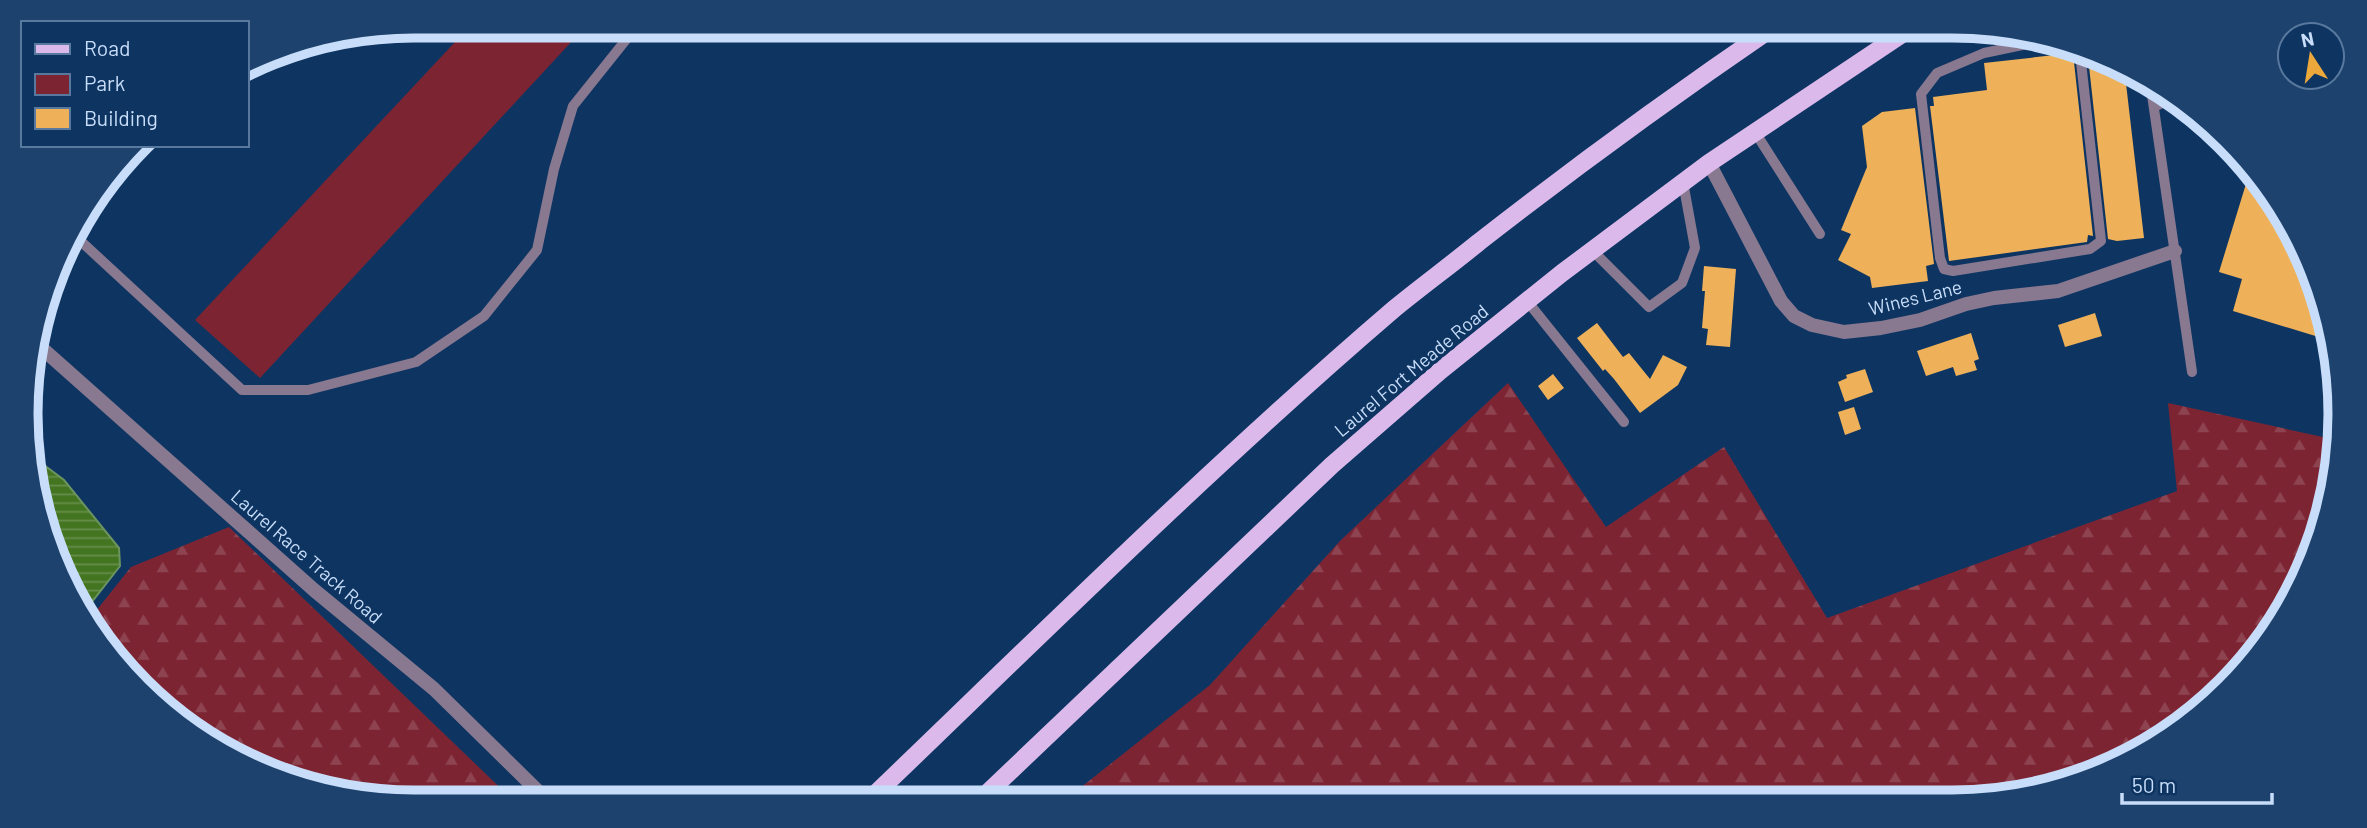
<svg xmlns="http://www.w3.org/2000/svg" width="2367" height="828" viewBox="0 0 2367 828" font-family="Barlow,sans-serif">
  <defs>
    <pattern id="forest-firs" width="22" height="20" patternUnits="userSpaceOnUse" patternTransform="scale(1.75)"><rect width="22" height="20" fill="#7d2433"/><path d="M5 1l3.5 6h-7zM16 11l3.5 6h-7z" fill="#8e4351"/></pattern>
    <pattern id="water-rules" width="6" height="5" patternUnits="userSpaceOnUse" patternTransform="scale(1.75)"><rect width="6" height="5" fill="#43741f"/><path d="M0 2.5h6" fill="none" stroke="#658e4b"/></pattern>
  </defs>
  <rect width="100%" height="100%" fill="#0e3561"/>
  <path fill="url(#forest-firs)" d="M1508 383 1606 527 1724 447 1827 618 2177 491 2168 403 2332 439 2328 514 2289 608 2209 705 2124 762 2004 798 1065 800 1210 685 1340 541Z
    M229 527 515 802H414L314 789 198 736 92 630 88 621 131 567Z"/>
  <path fill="#7d2433" d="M470 26H586L260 378 195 320Z"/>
  <path fill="url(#water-rules)" stroke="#6b9460" stroke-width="2" d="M36 459 64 480 119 548 120 566 84 612 39 514Z"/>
  <path fill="#eeb159" d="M2073 53 2093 236 2088 235 2087 242 1949 261 1930 106H1934L1933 97 1987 90 1984 63Z
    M2088 57 2125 75 2144 238 2117 241 2108 239Z
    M1915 108 1934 264 1926 266 1928 281 1872 288 1870 277 1838 260 1851 234 1841 230 1867 167 1862 126 1882 112Z
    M2249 174 2289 220 2325 328 2322 338 2233 311 2242 279 2219 272Z
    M1704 266 1736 269 1730 347 1706 345 1708 329 1702 328 1705 291H1702Z
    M2095 313 2102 336 2065 347 2058 325Z
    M1597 323 1623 357 1629 353 1650 379 1663 355 1687 367 1678 385 1640 413 1614 379 1605 369 1603 371 1577 338Z
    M1971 333 1979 359 1974 361 1977 370 1956 376 1953 367 1926 376 1917 351Z
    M1865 369 1873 392 1845 402 1838 382 1847 378 1846 375Z
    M1553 374 1564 388 1548 400 1538 386Z
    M1854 407 1861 429 1845 435 1838 412Z"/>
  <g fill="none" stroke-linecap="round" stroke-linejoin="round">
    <path stroke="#887890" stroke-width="10" d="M2052 39 1984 53 1937 73 1921 94 1940 258 1944 269 1953 271 2090 249 2101 241 2080 53
      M2151 88 2192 372
      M2154 107 2172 98
      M1755 132 1820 234
      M73 234 242 390H308L416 362 484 316 537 250 554 169 573 106 637 26
      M1592 250 1649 307 1682 283 1695 248 1683 182
      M1527 301 1624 422"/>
    <path stroke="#887890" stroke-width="14" d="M1709 163 1781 301 1794 316 1812 325 1844 332 1881 328 1920 320 1966 304 1994 298 2058 291 2175 251
      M36 343 314 590 434 689 548 801"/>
    <path stroke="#dbbaeb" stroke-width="18" d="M868 801C1041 635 1212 465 1394 309 1422 286 1451 265 1479 242 1575 167 1674 95 1775 26
      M979 801 1332 465 1440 371 1562 273 1709 163 1914 26"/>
  </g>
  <g text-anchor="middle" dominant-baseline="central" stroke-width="7" stroke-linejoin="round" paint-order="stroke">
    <g font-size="19" fill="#c8ddf9" stroke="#0e3561">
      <text transform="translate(1915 297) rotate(-14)">Wines Lane</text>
      <text transform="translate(1411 370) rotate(-40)">Laurel Fort Meade Road</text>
      <text transform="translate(307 556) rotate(41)">Laurel Race Track Road</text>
    </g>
  </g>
  <path d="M0 0H2367V828H0ZM414 38H1952A376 376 0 0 1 2328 414V414A376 376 0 0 1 1952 790H414A376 376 0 0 1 38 414V414A376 376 0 0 1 414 38Z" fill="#1d426d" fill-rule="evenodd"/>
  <path fill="none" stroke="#c8ddf9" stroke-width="9" d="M414 38H1952A376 376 0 0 1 2328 414V414A376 376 0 0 1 1952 790H414A376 376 0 0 1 38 414V414A376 376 0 0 1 414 38Z"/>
  <rect x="21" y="21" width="228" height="126" fill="#0e3561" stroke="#58789e" stroke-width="2"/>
  <rect x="35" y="44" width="35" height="10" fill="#dbbaeb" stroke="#58789e" stroke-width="2"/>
  <text x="84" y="56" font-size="21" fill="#c8ddf9">Road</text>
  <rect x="35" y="74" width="35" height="21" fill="#7d2433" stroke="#58789e" stroke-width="2"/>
  <text x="84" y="91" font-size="21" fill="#c8ddf9">Park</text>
  <rect x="35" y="108" width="35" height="21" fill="#eeb159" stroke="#58789e" stroke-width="2"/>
  <text x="84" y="126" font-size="21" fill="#c8ddf9">Building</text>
  <g transform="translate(2311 56) rotate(348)"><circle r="33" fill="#0e3561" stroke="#58789e" stroke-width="2"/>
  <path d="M0-5L12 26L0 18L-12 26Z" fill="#eda83b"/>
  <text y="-10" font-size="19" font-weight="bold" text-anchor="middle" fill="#c8ddf9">N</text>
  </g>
  <path d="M2122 793v10h150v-10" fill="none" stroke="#c8ddf9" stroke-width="3.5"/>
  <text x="2132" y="793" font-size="21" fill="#c8ddf9" stroke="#0e3561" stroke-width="5" paint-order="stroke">50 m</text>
</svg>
